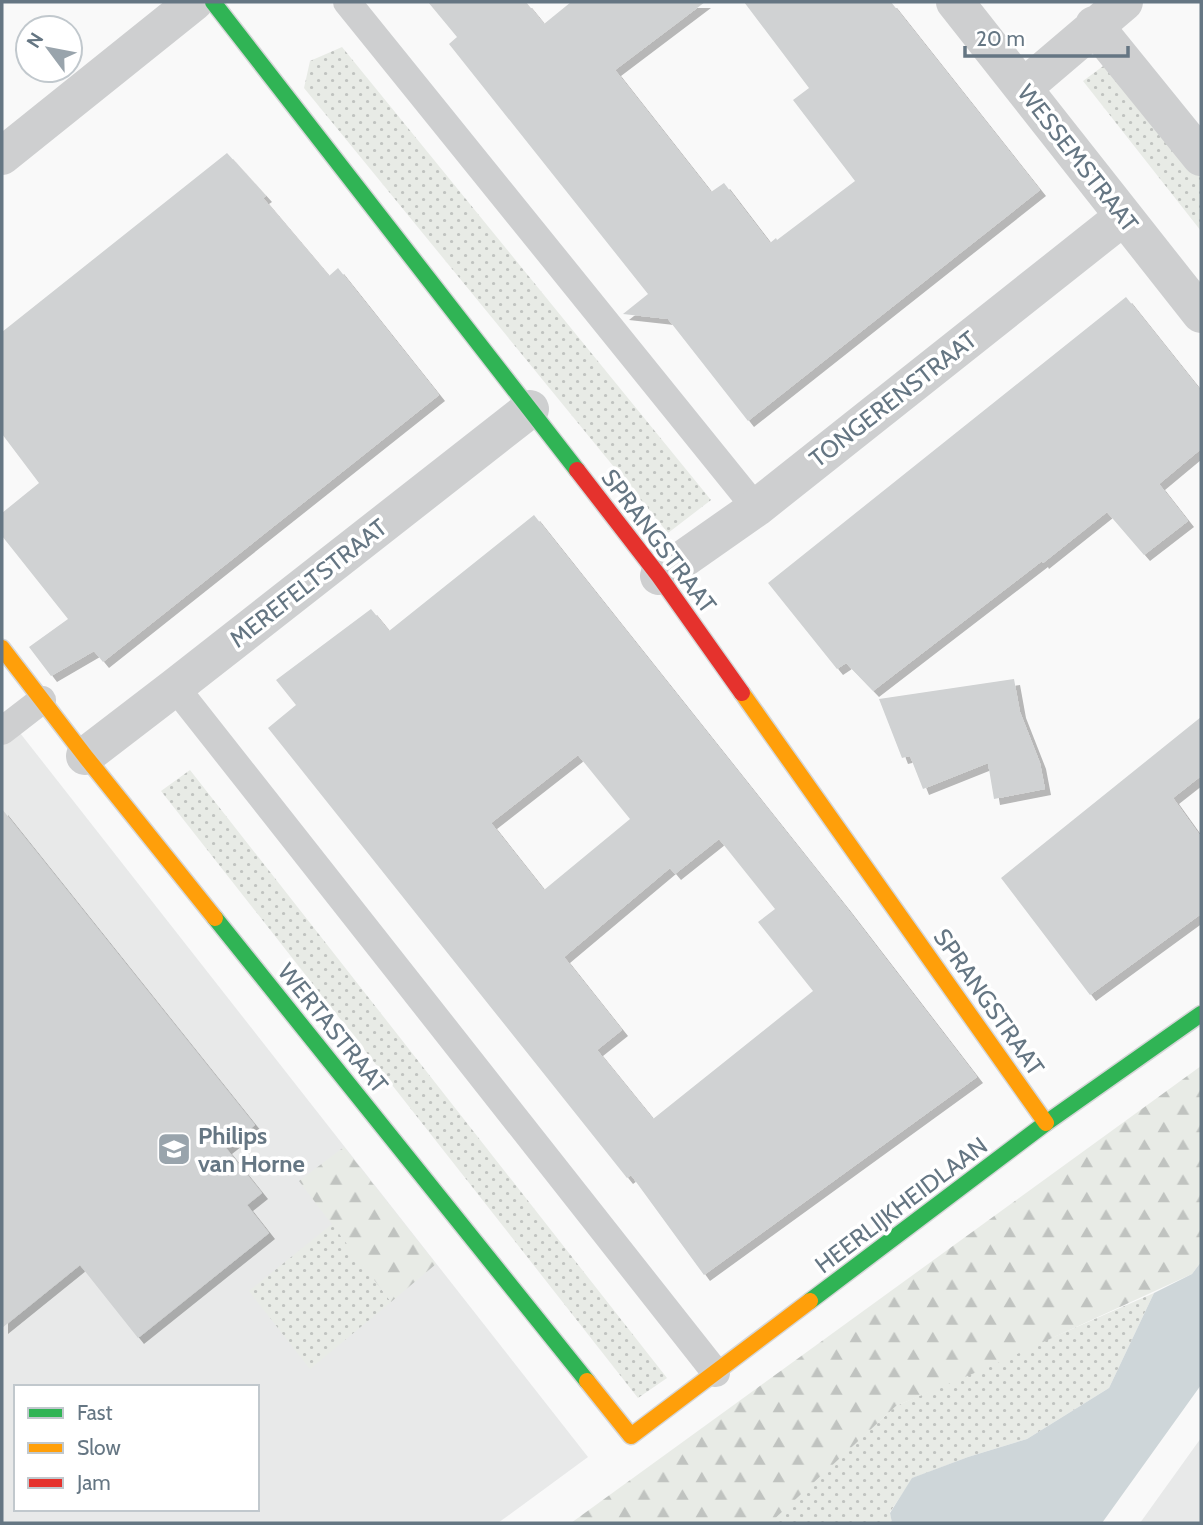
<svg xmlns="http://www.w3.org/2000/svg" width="1203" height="1525" viewBox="0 0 1203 1525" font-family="Cabin,sans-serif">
  <defs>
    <pattern id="green-dots" width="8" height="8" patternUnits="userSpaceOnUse" patternTransform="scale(1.75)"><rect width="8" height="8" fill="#e8ebe6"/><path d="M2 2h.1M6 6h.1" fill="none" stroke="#c0c3c0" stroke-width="1.8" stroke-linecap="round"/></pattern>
    <pattern id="forest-firs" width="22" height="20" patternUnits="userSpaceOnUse" patternTransform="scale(1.75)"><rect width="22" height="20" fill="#e8ebe6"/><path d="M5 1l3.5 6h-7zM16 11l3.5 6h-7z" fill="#c0c3c0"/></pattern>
    <filter id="shadow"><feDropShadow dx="6" dy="6" stdDeviation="0" flood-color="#0004"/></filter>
  </defs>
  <rect width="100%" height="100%" fill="#f9f9f9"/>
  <path fill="#e8e9e9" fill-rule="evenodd" d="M2 710 588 1457 498 1523H2ZM16 1387H257V1509H16Z
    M1201 1438V1523H1140Z"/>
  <path fill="url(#green-dots)" d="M342 47 711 500 668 533 304 88 310 61Z
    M1122 52 1201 153V231L1083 81Z
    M190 770 667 1378 638 1398 161 791Z
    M332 1224 391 1302 310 1369 249 1291Z
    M1154 1293 1109 1388 1027 1439 968 1457 913 1478 890 1512 892 1523 769 1522 896 1406Z"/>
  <path fill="url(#forest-firs)" d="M1201 1066V1262L1192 1274 991 1366 896 1406 770 1523H571Z
    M344 1147 436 1264 391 1302 299 1181Z"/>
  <path fill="#ced6d9" d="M1201 1262V1385L1102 1523H892L890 1513 912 1478 968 1457 1027 1439 1109 1388 1154 1293 1192 1274Z"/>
  <path fill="#d0d2d3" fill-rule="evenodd" filter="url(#shadow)" d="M428 2H526L544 24 571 2H705L615 70 711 192 724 183 770 243 776 238 777 240 855 181 793 100 809 88 744 2H891L1040 190 748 421 668 319 623 314 648 294 449 44 457 37Z
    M227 153 266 196 263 198 329 276 338 268 439 395 103 662 94 651 51 676 29 647 68 619 2 536V513L39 483 2 434V332Z
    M1126 297 1201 391V449L1159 484 1188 521 1144 555 1107 512 1043 563 1042 561 873 691 846 663 837 669 768 583Z
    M534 515 846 907 977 1077 704 1275 631 1175 627 1178 268 728 296 705 276 680 371 609 389 631ZM578 755 630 819 544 890 491 823ZM719 839 775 909 758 922 813 991 653 1119 597 1050 622 1030 564 957 670 868 675 874Z
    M1014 679 1020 712 1040 763 1045 789 994 799 988 763 923 789 910 756 902 758 879 699Z
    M1201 717V776L1173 798 1201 837V914L1090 995 1001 878Z
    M2 809 255 1125 226 1148 262 1193 247 1205 269 1233 138 1338 80 1265 2 1328Z"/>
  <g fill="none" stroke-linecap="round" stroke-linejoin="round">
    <g stroke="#d5d6d7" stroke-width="19">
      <path id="fast" d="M213 2 577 470
        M215 918 587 1381
        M810 1301 1046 1123 1201 1014"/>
    </g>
    <g stroke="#d5d6d7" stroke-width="19">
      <path id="slow" d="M2 648 85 756 215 918
        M742 693 1046 1123
        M587 1381 631 1436 810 1301"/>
    </g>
    <g stroke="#d5d6d7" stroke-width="19">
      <path id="jam" d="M577 470 659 576 742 693"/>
    </g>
    <path stroke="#cecfd0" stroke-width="28" d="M347 2 756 508
      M175 687 716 1373
      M2 731 42 700"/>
    <path stroke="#cecfd0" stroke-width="38" d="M955 2 1201 314
      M1094 25 1201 157
      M1023 88 1124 2
      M2 156 194 2
      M659 576 756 508 1123 217
      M85 756 175 687 530 409"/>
    <use href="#fast" stroke="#30b455" stroke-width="16"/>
    <use href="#slow" stroke="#ff9f0a" stroke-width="16"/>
    <use href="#jam" stroke="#e5322d" stroke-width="16"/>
  </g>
  <defs>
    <g id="school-square" transform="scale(1.75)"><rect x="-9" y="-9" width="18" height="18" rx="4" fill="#99a4ac" stroke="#fff"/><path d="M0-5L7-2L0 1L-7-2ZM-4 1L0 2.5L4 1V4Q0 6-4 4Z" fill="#fff"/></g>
  </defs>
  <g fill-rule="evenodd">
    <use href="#school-square" x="174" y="1149"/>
  </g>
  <g text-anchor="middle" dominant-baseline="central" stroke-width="7" stroke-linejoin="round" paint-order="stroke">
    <g font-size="24" fill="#657683" stroke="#fff">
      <text transform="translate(1078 158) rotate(52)">WESSEMSTRAAT</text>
      <text transform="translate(893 399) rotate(-38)">TONGERENSTRAAT</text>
      <text transform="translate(659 541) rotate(53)">SPRANGSTRAAT</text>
      <text transform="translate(308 583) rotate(-38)">MEREFELTSTRAAT</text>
      <text transform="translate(989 1002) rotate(55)">SPRANGSTRAAT</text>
      <text transform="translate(333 1028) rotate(51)">WERTASTRAAT</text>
      <text transform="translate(901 1205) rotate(-37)">HEERLIJKHEIDLAAN</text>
    </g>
    <g font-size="24" font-weight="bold" fill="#657683" stroke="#fff" text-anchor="start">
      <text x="198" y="1135">Philips<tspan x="198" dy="28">van Horne</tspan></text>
    </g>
  </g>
  <rect width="1203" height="1525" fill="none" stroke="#657683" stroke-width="7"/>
  <rect x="14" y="1385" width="245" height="126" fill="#ffffff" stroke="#c1c8cd" stroke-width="2"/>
  <rect x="28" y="1408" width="35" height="10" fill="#30b455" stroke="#c1c8cd" stroke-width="2"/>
  <text x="77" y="1420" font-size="21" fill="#657683">Fast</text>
  <rect x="28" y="1443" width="35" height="10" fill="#ff9f0a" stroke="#c1c8cd" stroke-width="2"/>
  <text x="77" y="1455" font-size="21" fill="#657683">Slow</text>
  <rect x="28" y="1478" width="35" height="10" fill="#e5322d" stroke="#c1c8cd" stroke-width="2"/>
  <text x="77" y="1490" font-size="21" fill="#657683">Jam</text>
  <g transform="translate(49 49) rotate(302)"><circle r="33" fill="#ffffff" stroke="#c1c8cd" stroke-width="2"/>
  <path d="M0-5L12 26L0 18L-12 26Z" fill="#99a4ac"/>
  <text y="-10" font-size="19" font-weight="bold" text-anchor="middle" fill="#657683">N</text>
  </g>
  <path d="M965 46v10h163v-10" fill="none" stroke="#657683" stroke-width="3.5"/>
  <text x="976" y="46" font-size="21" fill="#657683" stroke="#ffffff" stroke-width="5" paint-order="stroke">20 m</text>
</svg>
